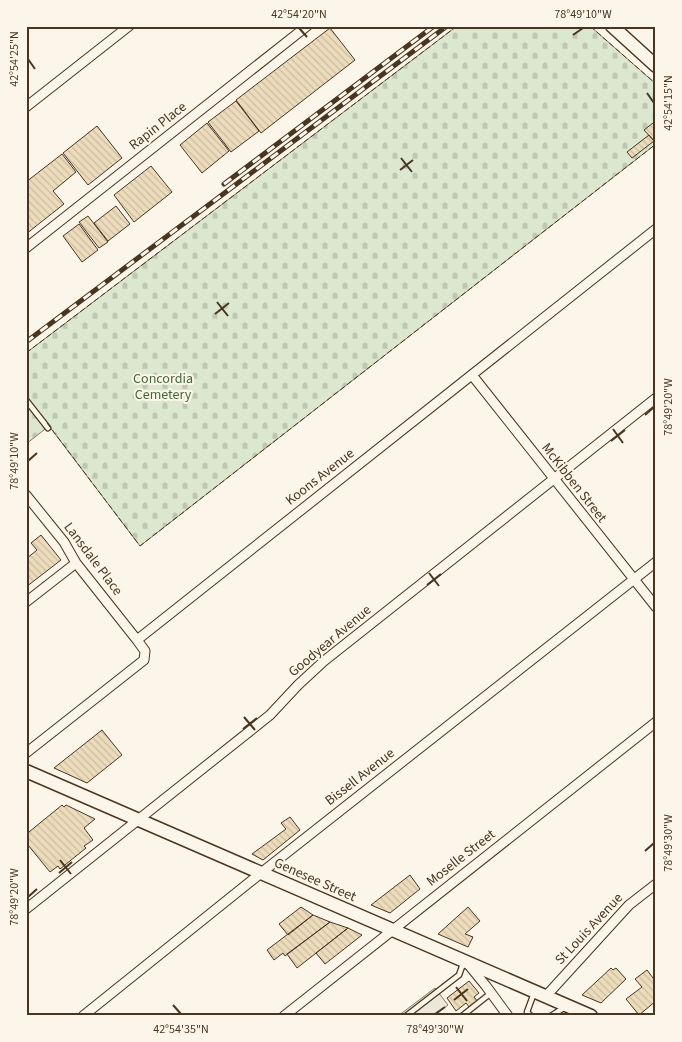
<svg xmlns="http://www.w3.org/2000/svg" width="682" height="1042" viewBox="0 0 682 1042" font-family="'Source Sans 3',sans-serif">
  <defs>
    <pattern id="cemetery-stones" width="16" height="16" patternUnits="userSpaceOnUse" patternTransform="scale(1.25)"><rect width="16" height="16" fill="#dce7d0"/><path d="M2 7V4a2 2 0 0 1 4 0v3zM10 15v-3a2 2 0 0 1 4 0v3z" fill="#bec7b2"/></pattern>
    <pattern id="building-back-hatch" width="6" height="6" patternUnits="userSpaceOnUse" patternTransform="scale(1.25)"><rect width="6" height="6" fill="#ecdcbc"/><path d="M-1 5l2 2M0 0l6 6M5-1l2 2" fill="none" stroke="#ccbda1"/></pattern>
  </defs>
  <rect width="100%" height="100%" fill="#fbf6e9"/>
  <path fill="url(#cemetery-stones)" stroke="#887966" d="M457 26H590L656 84V144L140 546 49 426 26 444V353Z"/>
  <path fill="#ede7d9" stroke="#887966" d="M435 988 448 1005 434 1016H398Z"/>
  <path fill="url(#building-back-hatch)" stroke="#4a3520" d="M330 28 355 60 261 133 236 100Z
    M236 101 259 131 231 152 208 122Z
    M207 123 229 151 202 173 180 145Z
    M653 123 656 127V140L654 141 644 130Z
    M97 126 122 158 88 185 63 153Z
    M649 135 654 141 632 158 627 152Z
    M62 154 76 172 53 191 64 204 26 234V182Z
    M151 166 172 192 134 222 114 195Z
    M116 206 130 224 108 241 94 223Z
    M88 216 108 242 99 248 79 222Z
    M79 224 98 250 82 262 63 236Z
    M41 535 61 560 26 587V559L37 550 31 543Z
    M102 730 122 755 87 783 54 768Z
    M62 805 64 807 66 805 95 819 84 828 93 840 84 846 86 848 60 869 58 866 50 872 28 845 26 847V828L29 832Z
    M290 817 300 830 263 860 252 854 286 829 281 823Z
    M410 875 420 889 390 913 371 905Z
    M301 907 313 915 288 935 279 924Z
    M468 907 480 921 465 934 473 937 468 947 438 934Z
    M313 915 330 922 285 956 283 953 274 960 267 950Z
    M330 922 348 928 297 968 287 954Z
    M348 928 362 935 325 964 316 953Z
    M611 968 613 970 616 968 626 979 601 1003 582 995Z
    M647 970 656 982V1001L639 1015 626 999 642 987 635 979Z
    M469 981 479 993 474 997 478 1002 470 1008 466 1003 456 1011 447 998Z"/>
  <g fill="none" stroke-linecap="round" stroke-linejoin="round">
    <g stroke="#4a3520" stroke-width="7">
      <path id="lane" d="M26 400 48 428
        M406 1016 459 975 464 961
        M462 1016 491 993
        M531 1016 527 1012 534 993
        M551 1016 565 1007"/>
    </g>
    <g stroke="#4a3520" stroke-width="11">
      <path id="street" d="M26 107 129 26
        M26 248 307 26
        M472 375 656 607
        M26 495 64 542 76 563 137 640
        M26 602 76 563
        M26 753 144 660 145 651 137 640 656 229
        M26 909 270 715 298 685 324 661 656 398
        M468 964 486 986 508 1016
        M546 996 629 905 656 884
        M83 1016 261 873 656 562
        M284 1016 656 722"/>
    </g>
    <g stroke="#4a3520" stroke-width="15">
      <path id="secondary" d="M612 26 656 66
        M26 771 591 1016"/>
    </g>
    <use href="#lane" stroke="#fbf6e9" stroke-width="4.5"/>
    <use href="#street" stroke="#fbf6e9" stroke-width="9"/>
    <use href="#secondary" stroke="#fbf6e9" stroke-width="12"/>
    <g stroke="#4a3520" stroke-width="5">
      <path id="rail" d="M224 184 434 26
        M26 342 447 26"/>
    </g>
    <use href="#rail" stroke="#fbf6e9" stroke-width="3" stroke-dasharray="9" stroke-linecap="butt"/>
    <path stroke="#4a3520" stroke-width="1" stroke-dasharray="6 2.5" stroke-linecap="butt" d="M590 26 656 84
      M26 353 457 26
      M47 423 140 546 656 144"/>
  </g>
  <path fill="none" stroke="#4a3520" stroke-width="2" d="M299 28 307 37M573 35 583 28M28 59 35 69M647 93 654 103M401 158 412 172M400 170 413 160M217 302 228 316M215 314 229 303M645 415 654 407M613 429 623 443M611 441 625 430M28 461 37 453M429 573 439 586M427 585 441 574M244 717 255 730M243 729 257 718M645 851 654 843M60 860 71 874M59 873 72 862M28 897 37 889M456 987 467 1001M454 1000 468 989M173 1005 181 1014M435 1014 445 1007"/>
  <g text-anchor="middle" dominant-baseline="central" stroke-width="4" stroke-linejoin="round" paint-order="stroke">
    <g font-size="14" fill="#4a3520" stroke="#fbf6e9">
      <text transform="translate(158 126) rotate(-38)">Rapin Place</text>
      <text transform="translate(320 477) rotate(-38)">Koons Avenue</text>
      <text transform="translate(574 483) rotate(52)">McKibben Street</text>
      <text transform="translate(93 559) rotate(53)">Lansdale Place</text>
      <text transform="translate(330 641) rotate(-40)">Goodyear Avenue</text>
      <text transform="translate(360 777) rotate(-38)">Bissell Avenue</text>
      <text transform="translate(461 858) rotate(-38)">Moselle Street</text>
      <text transform="translate(315 880) rotate(24)">Genesee Street</text>
      <text transform="translate(589 929) rotate(-47)">St Louis Avenue</text>
    </g>
    <g font-size="14" fill="#436837" stroke="#fbf6e9">
      <text x="163" y="379">Concordia<tspan x="163" dy="16">Cemetery</tspan></text>
    </g>
  </g>
  <rect width="682" height="1042" fill="none" stroke="#fbf6e9" stroke-width="55"/>
  <rect x="28" y="28" width="626" height="986" fill="none" stroke="#4a3520" stroke-width="2"/>
  <g font-size="12" text-anchor="middle" fill="#4a3520">
    <text x="299" y="18">42°54'20"N</text>
    <text x="583" y="18">78°49'10"W</text>
    <text transform="translate(14 59) rotate(-90)" y="4">42°54'25"N</text>
    <text transform="translate(668 103) rotate(-90)" y="4">42°54'15"N</text>
    <text transform="translate(668 407) rotate(-90)" y="4">78°49'20"W</text>
    <text transform="translate(14 461) rotate(-90)" y="4">78°49'10"W</text>
    <text transform="translate(668 843) rotate(-90)" y="4">78°49'30"W</text>
    <text transform="translate(14 897) rotate(-90)" y="4">78°49'20"W</text>
    <text x="181" y="1033">42°54'35"N</text>
    <text x="435" y="1033">78°49'30"W</text>
  </g>
</svg>
